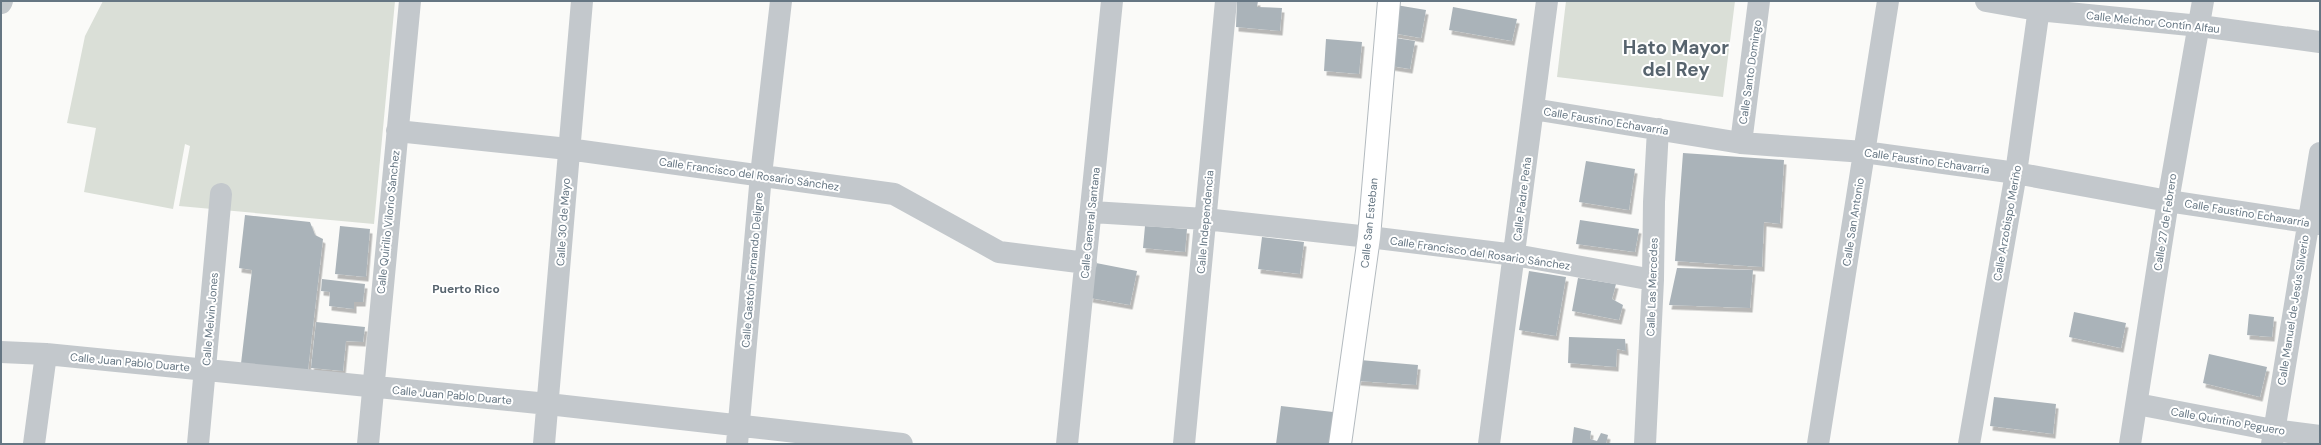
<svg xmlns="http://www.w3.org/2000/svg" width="2321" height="445" viewBox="0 0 2321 445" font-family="'DM Sans',sans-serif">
  <defs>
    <filter id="shadow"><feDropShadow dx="2.5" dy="4.5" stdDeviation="0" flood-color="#0004"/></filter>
  </defs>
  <rect width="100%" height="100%" fill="#fafaf8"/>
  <path fill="#dadfd7" d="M103 1H395L374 224 179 206 190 146 185 144 173 209 84 192 96 128 67 123 85 36Z
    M1566 1H1735L1723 97 1557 77Z"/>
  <path fill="#aab3b9" filter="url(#shadow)" d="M1237 1H1258L1257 7 1282 8 1280 31 1236 27Z
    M1396 5 1426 10 1421 38 1392 33Z
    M1453 7 1517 19 1512 41 1449 30Z
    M1389 37 1415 41 1410 69 1385 65Z
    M1326 39 1362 42 1359 74 1324 71Z
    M1683 153 1784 160 1780 224 1764 222 1762 267 1675 261Z
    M1586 161 1635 169 1629 210 1579 202Z
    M245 215 310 222 315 235 323 239 307 379 240 372 252 270 239 268Z
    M1580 220 1639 229 1635 252 1576 244Z
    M340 226 370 229 366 277 335 274Z
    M1145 226 1187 229 1185 252 1143 248Z
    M1262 237 1304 242 1300 274 1258 269Z
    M1096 263 1137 271 1130 305 1090 298Z
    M1677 268 1753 270 1750 308 1669 305Z
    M1529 271 1566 277 1556 336 1519 330Z
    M1578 278 1616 284 1612 299 1623 305 1619 320 1572 311Z
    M322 279 365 284 363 302H354V309L329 306 330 292 321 291Z
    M2074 312 2126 323 2121 348 2069 337Z
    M2249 314 2274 317 2272 337 2247 335Z
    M316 322 365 327 363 342 346 341 343 371 311 368Z
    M1569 337 1625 339 1626 351 1617 349 1616 367 1568 363Z
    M2209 354 2267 367 2260 397 2203 383Z
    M1360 360 1418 365 1416 385 1358 381Z
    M1994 397 2056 404 2053 434 1990 426Z
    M1281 406 1333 412 1330 444H1276Z
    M1574 427 1591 431 1590 439 1597 441 1601 433 1608 435 1606 444H1572Z"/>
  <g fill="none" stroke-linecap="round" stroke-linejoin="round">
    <g stroke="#b3babf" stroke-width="24">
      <path id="secondary" d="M1340 444 1369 237 1389 1"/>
    </g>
    <path stroke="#c3c8cc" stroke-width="22" d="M1986 1 2038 10 2200 26 2320 42
      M1 3 2 1
      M1533 109 1741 143 1864 152 2016 173 2168 201 2320 224
      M397 131 568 149 894 194 999 252 1086 263
      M1741 143 1759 1
      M1092 212 1205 219 1369 237 1515 255 1653 280
      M1 352 46 354 548 404 902 444
      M2137 404 2273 430 2320 436
      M34 444 46 354
      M198 444 221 194
      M368 444 410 1
      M544 444 582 1
      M737 444 761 175 781 1
      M1067 444 1112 1
      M1184 444 1226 1
      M1489 444 1547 1
      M1645 444 1653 280 1654 202 1658 129
      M1818 444 1888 1
      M1969 444 2016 173 2040 1
      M2130 444 2168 201 2203 1
      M2272 444 2320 153"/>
    <use href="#secondary" stroke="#fff" stroke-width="22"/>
  </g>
  <g text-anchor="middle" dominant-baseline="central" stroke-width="4" stroke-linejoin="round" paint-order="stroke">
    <g font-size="11" fill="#657683" stroke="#fff">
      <text transform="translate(2153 22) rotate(6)">Calle Melchor Contín Alfau</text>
      <text transform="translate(1750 72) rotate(-82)">Calle Santo Domingo</text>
      <text transform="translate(1606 121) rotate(9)">Calle Faustino Echavarría</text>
      <text transform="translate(1927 161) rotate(8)">Calle Faustino Echavarría</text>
      <text transform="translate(749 174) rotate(8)">Calle Francisco del Rosario Sánchez</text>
      <text transform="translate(1522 199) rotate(-83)">Calle Padre Peña</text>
      <text transform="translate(2247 213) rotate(9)">Calle Faustino Echavarría</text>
      <text transform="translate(388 222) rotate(-84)">Calle Quirilio Vilorio Sánchez</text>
      <text transform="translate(563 222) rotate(-86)">Calle 30 de Mayo</text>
      <text transform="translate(1205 222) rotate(-85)">Calle Independencia</text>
      <text transform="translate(1853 222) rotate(-81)">Calle San Antonio</text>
      <text transform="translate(2165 222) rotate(-81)">Calle 27 de Febrero</text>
      <text transform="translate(1090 223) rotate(-84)">Calle General Santana</text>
      <text transform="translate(1369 223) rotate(-84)">Calle San Esteban</text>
      <text transform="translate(2007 223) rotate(-80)">Calle Arzobispo Meriño</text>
      <text transform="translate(1480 253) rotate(8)">Calle Francisco del Rosario Sánchez</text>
      <text transform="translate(752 270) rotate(-85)">Calle Gastón Fernando Deligne</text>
      <text transform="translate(1652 287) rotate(-88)">Calle Las Mercedes</text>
      <text transform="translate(2293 310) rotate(-81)">Calle Manuel de Jesús Silverio</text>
      <text transform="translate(210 319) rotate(-85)">Calle Melvin Jones</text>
      <text transform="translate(130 362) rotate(5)">Calle Juan Pablo Duarte</text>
      <text transform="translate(452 395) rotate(5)">Calle Juan Pablo Duarte</text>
      <text transform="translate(2228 421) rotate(10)">Calle Quintino Peguero</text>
    </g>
    <g font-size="12" font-weight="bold" fill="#57646e" stroke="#fff">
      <text x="466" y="289">Puerto Rico</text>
    </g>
    <g font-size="19" font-weight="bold" fill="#57646e" stroke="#fff">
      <text x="1676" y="47">Hato Mayor<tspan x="1676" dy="22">del Rey</tspan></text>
    </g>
  </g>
  <rect width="2321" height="445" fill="none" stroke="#657683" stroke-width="4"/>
</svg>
